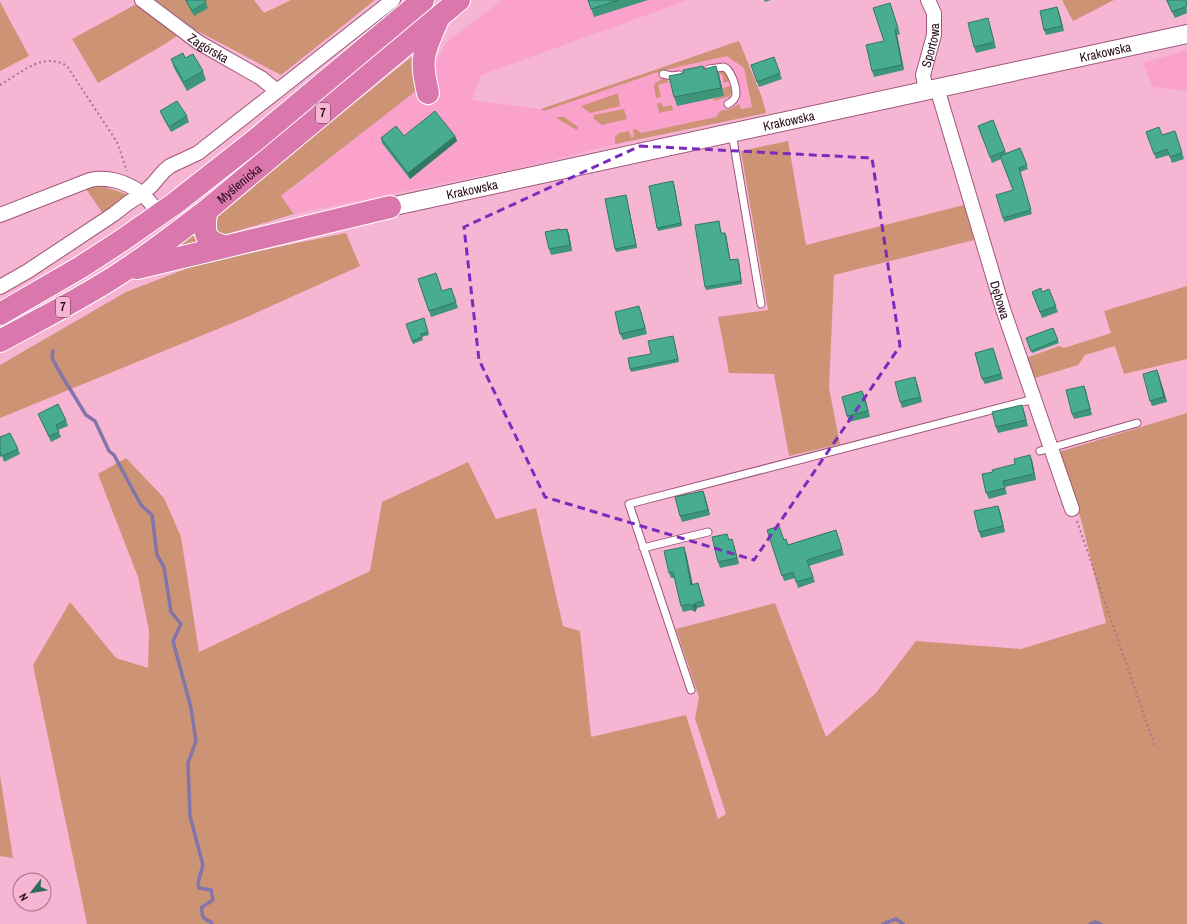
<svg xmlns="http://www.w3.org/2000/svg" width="1187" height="924" viewBox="0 0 1187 924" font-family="'Archivo Narrow',sans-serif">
  <rect width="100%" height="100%" fill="#f6b5d3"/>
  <path fill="#faa2cc" d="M502 0H688L481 75 472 100 541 109 739 41 761 95 766 113 604 147 538 164 294 214 281 197 416 91 448 41Z
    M1187 50V91L1153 87 1143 63Z"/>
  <path fill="#cc9475" d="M144 0H254L264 13 291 0H375L281 75 190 27 165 44 98 83 72 39Z
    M1062 0H1114L1073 21Z
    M0 2 29 56 0 71Z
    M739 41 761 95 766 113 615 144V137L619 133 629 131 631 138 634 137 633 130 636 129 641 133 716 117 720 111 733 108 739 104 741 109 752 107 744 68 727 56 664 70 544 111 541 109Z
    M415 54 416 91 281 196 294 214 230 233 222 235C210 226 215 219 223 210Z
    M719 70 726 72 730 81 724 83 722 74 707 77Z
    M664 78 669 82 658 85 661 97 656 98 654 87 655 83Z
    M731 86 732 91 730 96 714 101 713 99 724 96 723 88Z
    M616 94H618L620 106 590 113 581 106Z
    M657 103H662L663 107 672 105 673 110 659 113Z
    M624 109 627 119 602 125 594 119V115Z
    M559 117H564L578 127V129L577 130 556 118Z
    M788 141 806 245 968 204 978 239 834 275 829 388 840 444 789 456 774 374 729 373 718 317 768 310 741 151Z
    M102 186 129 195 104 215 86 189 93 187Z
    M346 233 360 266 247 317 0 418V365L126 292 201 263Z
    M193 235 199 246 171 252Z
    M1187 286V359L1124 374 1115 346 1085 355 1078 365 1035 378 1026 358 1059 346 1064 348 1111 333 1104 311Z
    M1187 413V924H87L33 665 70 602 116 658 148 668 149 631 138 577 98 474 126 458 164 498 181 537 199 652 370 571 382 502 468 462 496 519 536 508 563 626 580 631 591 737 686 715 718 819 726 814 695 718 699 697 676 629 775 603 826 737 876 693 916 641 1021 649 1106 623 1082 523 1059 452Z
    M0 775 13 858 0 856Z"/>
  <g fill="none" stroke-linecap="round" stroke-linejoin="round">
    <path stroke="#8374a9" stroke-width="3.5" d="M53 351 52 358 59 371 86 415 95 421 109 451 114 455 141 505 152 515 157 555 164 567 171 612 181 624 173 641 191 708 196 741 188 763 190 816 203 865 198 883 199 888 211 890 213 900 202 907C201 916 203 919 211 922L212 924
      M883 924 896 919 903 924
      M1090 924 1096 922 1101 924"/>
    <g stroke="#9f567a" stroke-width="9">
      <path id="service" d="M709 69 724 67C731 70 736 86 736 94 736 98 732 102 728 104
        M663 74 672 76 679 75
        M732 133 761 304
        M1040 451 1137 423
        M643 548 708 532
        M691 690 629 504 1034 399"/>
    </g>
    <g stroke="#9f567a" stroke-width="16">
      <g id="minor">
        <path id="s1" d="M142 0 198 42 261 78 277 91"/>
        <path id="s2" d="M937 88 1003 309 1072 509"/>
        <path id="s3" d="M926 90 923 75 934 35V13L928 0"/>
        <path d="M0 215 90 180C107 176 127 182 141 193 148 199 154 207 160 214"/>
        <path d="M0 287 28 271 114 214 128 203 142 194 152 185 164 171 170 166 198 153 393 0"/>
      </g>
    </g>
    <g stroke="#9f567a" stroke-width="20">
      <g id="tertiary">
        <path id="s4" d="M390 207 1187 34"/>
      </g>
    </g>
    <g stroke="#fff" stroke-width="24">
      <g id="trunk">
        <path d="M428 93C425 80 421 63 426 49 429 39 434 29 438 19"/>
        <path d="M206 211C204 230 202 240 223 246"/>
        <path d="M137 268 390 207"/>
        <path d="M0 314 81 267 121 241 174 204 253 142 423 0"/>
        <path id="s5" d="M0 341C42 318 85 297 125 270 153 252 179 231 206 211L459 0"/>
      </g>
    </g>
    <path stroke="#a8748d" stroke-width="2" stroke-dasharray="2 3" stroke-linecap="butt" d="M0 85C21 73 43 51 67 66L117 142 127 171
      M1077 521 1155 747"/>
    <use href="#service" stroke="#fff" stroke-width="7"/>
    <use href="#minor" stroke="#fff" stroke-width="14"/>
    <use href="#tertiary" stroke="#fff" stroke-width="18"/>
    <use href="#trunk" stroke="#da77ac" stroke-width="22"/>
  </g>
  <path fill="#3d957a" d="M185 0H205L208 8 194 16Z
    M588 0H648L594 17Z
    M764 0H771L765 2Z
    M1166 0H1186L1187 13 1175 18Z
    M890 3 900 34 897 35 904 70 874 77 872 71 884 41Z
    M1057 7 1059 12 1064 31 1046 35 1044 30Z
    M988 18 996 48 976 53 974 47Z
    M774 57 782 79 759 87 751 65Z
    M185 58 203 71 206 80 187 91 174 68 171 59Z
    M704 69 719 75 724 96 677 106 674 97Z
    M160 111 187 116 189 122 171 132 162 116Z
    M993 120 1006 153 1020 148 1028 169 1020 172 1032 214 1004 222 1003 218 1013 190 1001 159 992 163 978 126Z
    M1175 131 1184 159 1172 163 1169 155 1156 159 1146 132 1162 135Z
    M404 136H455L457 141 410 179 382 143 381 138Z
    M674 184 682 226 658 231 657 228Z
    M626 195 637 248 616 252 615 249Z
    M719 221 721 233H725L726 235 730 260 739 262 742 284 706 290 705 287Z
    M567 229 569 234 572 251 551 255 549 249 560 230Z
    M418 279 442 291 451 288 458 308 431 317Z
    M1049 289 1058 312 1042 318 1032 292H1042Z
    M641 312 647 334 623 340 620 334Z
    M424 318 429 335 422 337 423 340 413 344 406 324Z
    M1053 328 1059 343 1032 353 1026 338Z
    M674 339 679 362 631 372 630 369 651 354Z
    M995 354 1003 379 985 384 982 379Z
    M1157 370 1167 402 1152 406 1150 401Z
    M917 383 922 402 902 408 900 402Z
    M1084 386 1092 415 1074 419 1072 414Z
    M862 391 870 417 849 422 847 416Z
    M1022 405 1028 426 998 433 996 427Z
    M38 414 66 420 68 426 58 430 61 437 51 442Z
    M0 437 18 449 20 454 4 462 2 456 0 457Z
    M1032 460 1036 480 1005 487 1007 494 989 499 986 493 993 472Z
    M703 491 705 496 710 515 682 522 680 516Z
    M1000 511 1005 532 981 538 979 532Z
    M767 530 784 540 788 545 836 530 844 555 809 566 815 582 798 588 795 578 784 581Z
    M729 540 734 545 739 564 720 568 718 562Z
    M686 553 692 585 698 583 705 606 697 608 695 612 691 610 683 612 681 606 674 578H671L669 573Z"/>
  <path fill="#327963" d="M1057 7 1059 12 1064 31 1062 26Z
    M895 30 897 35 904 70 902 65Z
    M716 66 719 75 724 96 721 88Z
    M455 136 457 141 410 179 408 173Z
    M673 181 674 184 682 226 681 223Z
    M626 195 627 198 637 248 636 245Z
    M567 229 569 234 572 251 570 245Z
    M725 233 726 235 731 263 730 260Z
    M738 259 739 262 742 284 741 281Z
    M639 306 641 312 647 334 645 328Z
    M1157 370 1159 375 1167 402 1164 397Z
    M915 377 917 383 922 402 920 397Z
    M1084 386 1086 391 1092 415 1090 409Z
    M862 391 865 397 870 417 868 411Z
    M1022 405 1024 411 1028 426 1026 420Z
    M1030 455 1032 460 1036 480 1034 474Z
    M703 491 705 496 710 515 708 510Z
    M998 506 1000 511 1005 532 1003 526Z
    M732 539 734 545 739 564 737 558Z
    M684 547 686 553 694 590 691 585Z
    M695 603 697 608 695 612 693 606Z"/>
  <path fill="#47ad8e" stroke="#327963" d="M186 0H205L206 2 192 11Z
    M588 0H619L591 9Z
    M1167 0H1186L1187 6 1172 12Z
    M890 3 898 28 895 30 902 65 872 71 866 45 884 41 873 8Z
    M1057 7 1062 26 1044 30 1040 11Z
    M988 18 994 42 974 47 968 23Z
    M183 53 185 58 193 54 203 71 184 82 171 59Z
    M774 57 780 73 757 82 751 65Z
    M703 66 704 69 716 66 721 88 674 97 669 76 684 73 683 70Z
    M177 101 187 116 169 127 160 111Z
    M435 111 455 136 408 173 381 138 396 126 404 136Z
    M993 120 1005 151 990 157 978 126Z
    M1159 127 1162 135 1175 131 1182 153 1170 157 1167 149 1154 154 1146 132Z
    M1020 148 1027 165 1019 168 1031 210 1003 218 996 195 1013 190 1000 156Z
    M673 181 681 223 657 228 649 186Z
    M626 195 636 245 615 249 605 199Z
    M719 221 721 233H725L730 260 738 259 741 281 705 287 695 225Z
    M560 229V230L567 229 570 245 549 249 545 232Z
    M436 273 442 291 451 288 456 302 429 311 418 279Z
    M1041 288 1042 292 1049 289 1056 306 1040 312 1032 292Z
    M639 306 645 328 620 334 615 312Z
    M424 318 428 332 421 334 422 337 412 341 406 324Z
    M1053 328 1058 340 1031 351 1026 338Z
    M673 336 678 359 630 369 628 358 651 354 648 341Z
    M993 348 1001 374 982 379 975 353Z
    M1157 370 1164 397 1150 401 1143 374Z
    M915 377 920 397 900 402 895 382Z
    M1084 386 1090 409 1072 414 1066 390Z
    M862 391 868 411 847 416 842 397Z
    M58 404 66 420 56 425 59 432 49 436 38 414Z
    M1022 405 1026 420 996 427 992 412Z
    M10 433 18 449 2 456 0 452V437Z
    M1030 455 1034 474 1003 481 1005 488 986 493 982 474 993 472 992 470 1015 464 1014 459Z
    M703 491 708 510 680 516 675 497Z
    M998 506 1003 526 979 532 974 511Z
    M779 526 784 540 786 539 788 545 836 530 842 549 807 560 813 577 796 582 793 572 782 576 767 530Z
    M727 534 729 540 732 539 737 558 718 562 712 537Z
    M684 547 691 585 698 583 703 601 695 603 693 606 689 604 681 606 673 572 669 573 664 551Z"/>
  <path fill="none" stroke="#7b2cbf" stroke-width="3" stroke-dasharray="8 5" stroke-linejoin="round" d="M640 146 872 158 900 346 754 560 545 497 479 360 464 227Z"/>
  <g text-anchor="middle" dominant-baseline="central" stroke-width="3.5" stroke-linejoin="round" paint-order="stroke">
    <g fill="#f6b5d3" stroke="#663f52" stroke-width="1">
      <rect x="316" y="103" width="14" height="20" rx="3"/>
      <rect x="56" y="297" width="14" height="20" rx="3"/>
    </g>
    <g font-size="12" font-weight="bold" fill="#290c1b">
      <text x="323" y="113">7</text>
      <text x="63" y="307">7</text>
    </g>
    <g font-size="13" fill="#290c1b" stroke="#f6b5d3">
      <text stroke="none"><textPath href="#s3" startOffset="46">Sportowa</textPath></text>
      <text stroke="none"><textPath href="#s1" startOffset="82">Zagórska</textPath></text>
      <text stroke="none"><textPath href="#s4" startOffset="732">Krakowska</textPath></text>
      <text stroke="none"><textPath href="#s4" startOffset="408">Krakowska</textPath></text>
      <text stroke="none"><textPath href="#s5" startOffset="287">Myślenicka</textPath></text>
      <text stroke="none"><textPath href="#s4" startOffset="84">Krakowska</textPath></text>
      <text stroke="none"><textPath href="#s2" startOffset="221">Dębowa</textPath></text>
    </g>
  </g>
  <g transform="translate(32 892) rotate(239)"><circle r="19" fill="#f6b5d3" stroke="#a47189"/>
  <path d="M0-3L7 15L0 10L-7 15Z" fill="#2e6c59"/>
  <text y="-6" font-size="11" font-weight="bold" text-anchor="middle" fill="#290c1b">N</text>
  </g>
</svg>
